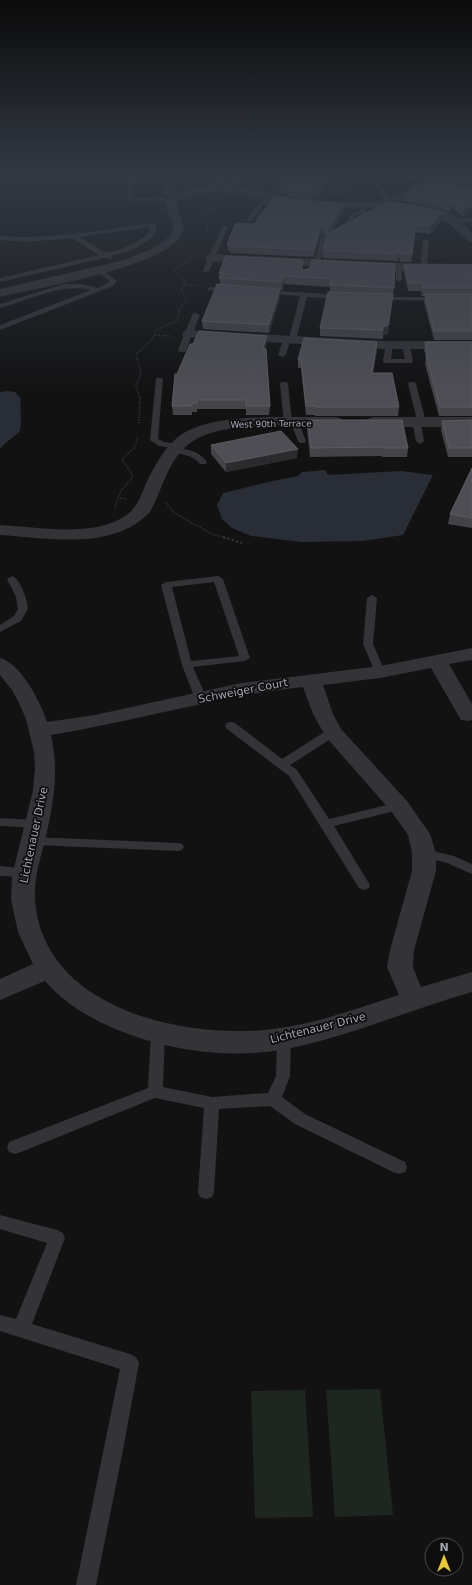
<svg xmlns="http://www.w3.org/2000/svg" width="472" height="1585" viewBox="0 0 472 1585" font-family="'DejaVu Sans',sans-serif">
  <rect width="100%" height="100%" fill="#121213"/>
  <path fill="#1e2620" d="M380 1389 393 1515 335 1517 326 1390Z
    M305 1390 313 1517 255 1518 251 1391Z"/>
  <path fill="#292e36" d="M340 183 352 186 348 189 350 191H344L340 195 324 193Z
    M7 391 15 392 21 398C19 406 23 426 19 432 13 438 5 442 0 449V392Z
    M325 470 328 475 401 471 433 475 403 535 362 541 302 542 251 536 232 528 222 519 217 505 223 493 273 481 298 476 302 472Z"/>
  <g fill="none" stroke-linecap="round" stroke-linejoin="round">
    <path stroke="#393a3f" stroke-width="1.5" stroke-dasharray="1 1.5" stroke-linecap="butt" d="M208 231 203 212 225 205
      M184 285 198 286
      M154 335 172 336
      M139 423 140 397 136 386 141 373 136 354 152 340 156 330 176 321 179 315V310L187 299 181 290 185 282 174 271 176 268 195 256
      M118 498 122 489 132 479V474L122 459 135 447 138 437
      M166 503 174 513 212 534 226 538
      M115 508 118 498 127 499"/>
    <path stroke="#393a3f" stroke-width="2" stroke-dasharray="2 2.5" stroke-linecap="butt" d="M223 537 242 543"/>
    <path fill="#333338" fill-rule="evenodd" d="M276 171H283L246 193 241 192Z
      M159 177 166 180 170 193 178 196V198L166 195 161 186V182L158 181 134 182 133 198 161 197 173 200V202L161 201H128V182H66L63 180 66 178Z
      M375 184H379L390 197 397 196 415 187 420 188 400 199 390 201 387 207 385 208 382 206 385 199 374 185Z
      M270 196 275 197 263 205 251 222H247L246 221 259 203Z
      M362 205 367 206 365 213 355 216 347 230H343L342 229 351 214 360 211Z
      M472 218V222L454 223 451 221 454 219Z
      M153 223 155 224 157 229C151 245 126 252 111 256L112 258 111 259 104 258 0 282V278L99 255 72 238 25 242 0 240V236C51 240 102 230 153 223ZM150 227C150 241 117 251 106 253L79 237Z
      M225 225 228 227 209 271 204 272 203 271 222 227Z
      M324 235 327 237 320 263 315 264 314 263 321 237Z
      M426 239 429 241 427 260 429 268 426 270 423 268 421 260 423 241Z
      M399 265 402 267V280L399 282 396 280V267Z
      M98 268 116 280 117 281 113 286 0 330V325L91 290C60 283 30 300 0 308V304L64 284H81L98 288 110 281 95 270Z
      M210 287 231 289 234 291 231 293 208 290 207 289Z
      M263 290 343 295 346 297 343 299 307 297 296 340 290 342 286 355 282 357 278 355 283 340 289 338 300 296 261 293 260 292Z
      M377 297H472V301L375 300 374 299Z
      M193 313H196L200 315 186 350 185 352H179L178 350Z
      M386 343H389L393 345 391 359H405L402 345 406 343H409L413 361 412 363H384L383 361Z
      M156 378H162L163 380 158 439 164 442 180 444 181 446 179 448C191 450 200 452 207 462L206 464H200C191 454 183 455 171 452L170 450 172 448 159 446 150 440Z
      M281 382H287L288 384 292 421H295L299 423 306 441 305 443H299L291 424 288 425 284 423 280 384Z
      M409 382H415L416 384 426 422 425 424H421L424 441 420 444 416 441 412 422 417 420 408 384Z
      M12 576C20 578 28 601 28 609L21 621 0 632V625L14 616 18 609 16 597 7 579Z
      M218 576 223 579 250 658 245 661 193 667 207 699 205 701H197L195 699 182 665 161 585 166 582ZM214 582 239 656 191 661 172 587Z
      M372 595 377 598 373 644 385 672 380 675 375 672 363 644 367 598Z
      M231 722 235 723 282 759 329 729H337L339 732 337 735 290 765 297 770 329 819 399 802 403 803 405 806 403 809 334 826 370 885 369 888 364 890 359 888 289 776 227 729 225 726 227 723Z
      M0 818 37 820 41 821 43 824 41 827 37 828 0 826Z
      M33 837 178 843 182 844 184 847 182 850 178 851 33 845 29 844 27 841 29 838Z
      M424 849 454 856 472 864V874L447 863 420 856 418 853 420 850Z
      M0 866 29 869 30 872 29 875 24 877 0 876Z
      M158 1028 163 1030 165 1034 163 1087 212 1097 268 1093 276 1076 277 1038 279 1034 284 1032 289 1034 291 1038 290 1076 282 1097 305 1114 405 1162 407 1167 405 1172 399 1174 393 1172 295 1124 270 1106 219 1109 214 1192 212 1197 206 1199 200 1197 198 1192 204 1108 155 1098 21 1152 15 1154 9 1152 7 1147 9 1142 148 1088 151 1034 153 1030Z
      M0 1215 57 1230 63 1233 65 1238 32 1324 130 1354 136 1357 139 1363 123 1450 96 1585H76L120 1369 0 1331V1315L16 1319 47 1243 0 1229Z"/>
    <path fill="#333338" fill-rule="evenodd" d="M226 171H239L218 186H226C233 175 244 171 257 171L236 187C261 189 286 199 311 201 352 204 418 195 454 216 461 220 466 227 472 233V243L468 241C454 228 448 220 428 214 391 204 351 210 313 207 267 204 223 181 178 200 172 211 189 222 182 234 166 267 37 288 0 297V289L116 262C130 258 163 247 171 234 183 214 133 195 207 187L213 178Z
      M211 254 399 263 472 264V272L399 271 207 261 205 258 207 255Z
      M189 330 384 341H472V349H384L184 337 182 334 184 331Z
      M272 417H337L342 419 345 422 342 425 337 427C298 426 219 419 189 444 167 461 163 489 150 512 148 515 144 517 141 520 105 549 43 538 0 535V525C36 527 90 537 122 518 137 510 141 495 147 481 155 466 164 448 178 437 202 419 243 418 272 417Z
      M373 417H472V427H373L368 425 365 422 368 419Z
      M472 648V660L449 664 472 704V720L468 721 461 720 431 668 380 678 323 685 333 714 341 729 407 801 430 834 436 853V871L414 950 413 967 421 987 472 972V992C408 1010 346 1038 281 1050 231 1058 178 1052 131 1035 100 1024 67 1007 45 981L0 1000V979L33 964 18 932 11 900 12 876 33 790 35 768 34 752 26 719 19 703 12 690 0 675V658C21 663 41 703 47 722L95 715 241 683 380 666ZM303 687 313 714 326 737 391 811 408 835 412 853V871L390 950 387 967 399 995C358 1008 316 1024 273 1029 185 1040 41 1009 35 898 34 876 41 857 46 836 54 802 59 770 51 735 136 721 218 696 303 687Z"/>
    <path fill="#414248" fill-rule="evenodd" d="M365 171C401 171 436 174 472 180V186L370 174Z"/>
  </g>
  <path fill="#434348" d="M331 179 325 183 326 190 312 200 287 196V193L280 192V189H278V182Z
    M472 189V212L463 217 452 207 451 209 449 212 423 204 403 201V194Z
    M344 211 331 232 441 221 430 234 415 232 411 262H400L398 255V261L323 258V250L327 236 323 234 320 237 314 257 230 253V251H228L227 244 254 224Z
    M395 264 393 296 388 334 383 335V339L320 336V328L330 292V287L284 284 282 290H280V297L269 333 203 329 202 321 220 284 219 273 303 269 304 270Z
    M404 265H472V340H434L424 302 425 296H422L421 291H408L404 273Z
    M267 336V344L265 349 270 406 269 415H246V409H197V412H192V415H173L172 406 193 344Z
    M425 342H472V416H439L425 364 426 356 424 351Z
    M377 350 373 373 399 407 398 416H315V415H306L301 368H298V360Z
    M308 420 408 448 407 457H382V456L310 457 307 429Z
    M472 420V457H448L441 430 442 421Z
    M211 445 297 458 226 472 211 454Z
    M472 468V528L448 524 450 514Z"/>
  <path fill="#2b2b2e" d="M332 172 331 179 317 188V181Z
    M326 183V190L312 200V192Z
    M452 202 451 209 449 212 450 205Z
    M344 204V211L328 236V229Z
    M472 205V212L463 217 464 209Z
    M442 213 441 221 430 234V226Z
    M323 226V234L320 237 314 257V250L320 229Z
    M284 276V284L282 290V282Z
    M280 289V297L269 333V325Z
    M393 294 388 334 383 335V327Z
    M267 336V344L263 357V348Z
    M377 342V350L371 382 372 373Z
    M298 449 297 458 226 472V463Z"/>
  <path fill="#4e4e54" stroke="#5b5c62" d="M295 171H328L332 172 317 181 326 183 312 192 287 188 290 187 280 185 284 183 278 182Z
    M429 180 472 189V205L464 209 450 198 452 202 450 205 423 197 403 194Z
    M275 196 296 199 344 204 328 229 323 226 320 229 314 250 230 246 231 244H227L236 223 254 224Z
    M387 202 414 205 442 213 430 226 416 224 412 254H401L399 248 398 254 323 250 328 233Z
    M226 256 303 260 302 268 304 270 310 268 312 260 395 264 394 288 330 285 331 279 284 276 282 282 219 278 222 273H219Z
    M404 265H472V288H423L422 283H409Z
    M217 284 280 289 269 325 202 321Z
    M328 292 393 294 388 325 383 327V330L320 328Z
    M425 294H472V331H434Z
    M199 331 267 336 263 348 266 349 270 406H246V400H197V403H192V406H172L175 374H177L190 344H193Z
    M304 338 377 342 372 373H392L399 407H315V406H306L301 360H298Z
    M425 342H472V407H440L426 355H428Z
    M308 420H402L408 448H383V447L311 448Z
    M472 420V448H449L442 421Z
    M281 431 298 449 226 463 211 445Z
    M472 468V518L450 514Z"/>
  <linearGradient id="sky" x2="0" y2="1"><stop stop-color="#0a0a0a"/><stop offset="0.44" stop-color="#333944"/><stop offset="1" stop-color="#333944" stop-opacity="0"/></linearGradient>
  <rect width="472" height="393" fill="url(#sky)"/>
  <g text-anchor="middle" dominant-baseline="central" stroke-width="3.5" stroke-linejoin="round" paint-order="stroke">
    <g font-size="9" fill="#a4a6b3" stroke="#0d0d0e">
      <text transform="translate(271 424) rotate(-1)">West 90th Terrace</text>
    </g>
    <g font-size="11" fill="#a4a6b3" stroke="#0d0d0e">
      <text transform="translate(243 691) rotate(-11)">Schweiger Court</text>
      <text transform="translate(34 835) rotate(-78)">Lichtenauer Drive</text>
      <text transform="translate(318 1028) rotate(-14)">Lichtenauer Drive</text>
    </g>
  </g>
  <g transform="translate(444 1557)"><circle r="19" fill="#0d0d0e" stroke="#494a50"/>
  <path d="M0-3L7 15L0 10L-7 15Z" fill="#eac833"/>
  <text y="-6" font-size="11" font-weight="bold" text-anchor="middle" fill="#a4a6b3">N</text>
  </g>
</svg>
